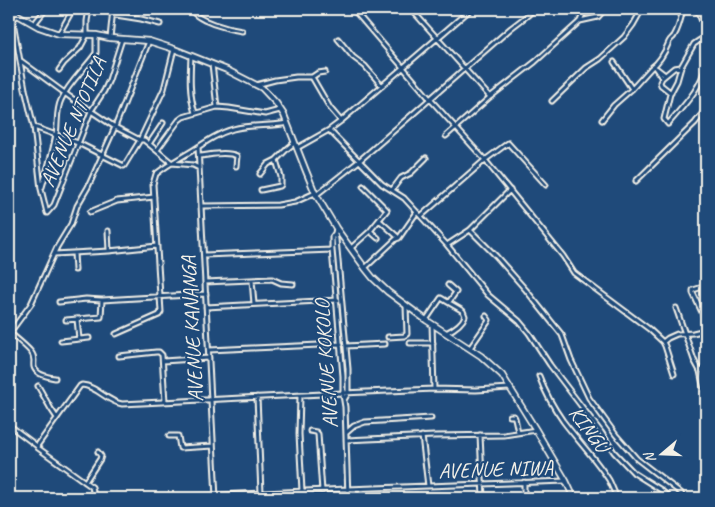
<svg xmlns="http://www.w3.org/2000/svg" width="715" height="507" viewBox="0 0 715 507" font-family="Caveat,sans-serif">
  <rect width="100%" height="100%" fill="#1f4a7a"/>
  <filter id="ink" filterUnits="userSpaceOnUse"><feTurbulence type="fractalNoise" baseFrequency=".02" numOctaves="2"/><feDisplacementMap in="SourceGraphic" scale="10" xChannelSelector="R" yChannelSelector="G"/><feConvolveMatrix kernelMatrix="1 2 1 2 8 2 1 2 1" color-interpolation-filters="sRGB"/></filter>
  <g filter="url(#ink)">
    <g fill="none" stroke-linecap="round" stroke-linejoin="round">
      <g stroke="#f4f1e8" stroke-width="7">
        <path id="minor" d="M102 9 116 15 141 19 160 24
          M191 9C196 21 228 29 242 31
          M353 9 430 99 485 160 563 256 574 273 582 279 649 329 663 342 665 346 674 374
          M411 9 490 97
          M697 9 703 24 706 26
          M17 15 13 20V22L25 89 34 127 41 189 47 213 54 205 91 111 104 91 109 80 122 39
          M580 21 598 17 605 9
          M34 24 46 9
          M59 34 73 9
          M110 38 113 9
          M338 39 353 57 365 66 382 86
          M191 56C190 76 189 94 195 113
          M21 61 70 97 115 127 140 140H144L172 163 193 165 199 168
          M614 62 632 89
          M212 64 217 107
          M654 66 662 78 660 82 661 85 671 93
          M681 67 677 81 670 94 664 119 668 124C683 106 701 89 706 65
          M656 68 665 75
          M59 70 64 63 80 48 87 35V21L89 9
          M312 77 330 108 341 121
          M662 78 674 68 681 67 694 44 700 40 706 38
          M256 85 275 80 296 77H312L318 73 325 72
          M552 101 586 68 600 59 624 37 633 25 642 9
          M602 120 614 105 632 89 651 68C660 62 665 52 669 42 671 38 672 39 674 36 679 28 681 18 683 9
          M34 127 78 143 124 166 140 140 164 89 174 49
          M329 130 382 184 404 198 447 245 488 295 519 321 529 333 550 365 601 432 614 452 634 473 661 490 670 498
          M446 136 490 97 535 62 578 23 580 21 585 9
          M149 144 163 123
          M198 147 216 498
          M297 148 329 130 341 121 471 9
          M157 150 179 120 183 117 217 107 229 108 265 114 280 110
          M199 156C211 155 226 151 237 156L236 166
          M260 174 268 164 276 160 287 149 294 143
          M636 181 695 123 706 109
          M42 187C47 170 53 152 56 134 58 124 56 110 61 100 69 82 85 69 96 53V35
          M261 190 280 186 281 185V177L276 160
          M392 190 401 178 411 173 426 158
          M316 195 359 161 430 99 511 28 528 15 534 9
          M202 206 278 205 295 202 315 193
          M90 212 117 201 154 197
          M421 216 485 160 508 143 546 185
          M379 220 399 238
          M336 228 335 233 332 237V250L343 376V395L345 407 348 498
          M470 230 496 256 526 290 562 335 571 360 589 398 616 435 637 459 681 493 683 498
          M108 231 109 251
          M370 231 378 238
          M335 234 336 239 348 369V393L344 400
          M447 245 470 230 510 190
          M351 248 370 231 387 210 363 186
          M74 253 75 270
          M54 254 109 251 157 246
          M204 255 332 250
          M365 268 396 239 399 238 417 212
          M252 280 254 304
          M205 282 272 279 281 283 293 284
          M448 285 456 292 449 302
          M706 286 693 290V293L706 321
          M59 302 86 299 102 300 206 294
          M206 307 338 300
          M676 308 694 360 700 371 706 399
          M77 319 79 339
          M66 320 101 317 102 300
          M426 320 441 298 463 311 465 316C462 324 454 329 446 333
          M432 324 434 389
          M10 333C17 339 25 345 31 352 36 358 33 361 34 367 36 375 48 377 55 378
          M9 334 31 304 57 247 71 224 77 206 88 187 115 127 149 41
          M116 334 159 315 161 312 153 184 156 174C168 164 182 157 195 149 207 141 219 133 233 129 251 124 270 127 287 123
          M388 337 404 336 407 334 406 306
          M61 341 89 338
          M663 342 668 338 677 334 693 333 706 330
          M410 343H433
          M346 346 385 344
          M470 348 488 322 489 320 486 316
          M209 350 341 344
          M119 356 156 352H159L162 355 165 402
          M163 361 209 358
          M700 371 706 369
          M539 376C545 392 553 407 563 421 578 441 596 459 609 480 612 486 614 492 617 498
          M38 386 51 409 57 418
          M300 396 299 434 302 491
          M257 397 261 493
          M510 416H514L515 418 518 432
          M9 425 37 446 38 448 92 487 93 491 89 498
          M310 431 316 432 318 434 322 491
          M346 433 354 426 365 422 431 418
          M480 435 483 498
          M169 436H178L180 448 213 446
          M422 436 428 486
          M346 440 434 436 504 435 536 430
          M37 446 80 386 82 385C97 386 107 402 122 404L343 393 434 389 476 390 510 388
          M85 482 100 459 101 456 98 452
          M524 482V498
          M160 498 347 489 566 481"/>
      </g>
      <g stroke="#f4f1e8" stroke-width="8">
        <path id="highway" d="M9 10 39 27 59 34 96 35 110 38 149 41 174 49 227 70 262 88 276 103 284 115 306 171 315 193 336 228 365 268 373 278 388 292 426 320 481 356 502 375 536 430 566 481 574 498"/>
      </g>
      <use href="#minor" stroke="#1f4a7a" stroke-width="3"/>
      <use href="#highway" stroke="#1f4a7a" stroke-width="4.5"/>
    </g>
  </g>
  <g text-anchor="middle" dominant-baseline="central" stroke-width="4" stroke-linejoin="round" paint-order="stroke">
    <g font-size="21" fill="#f4f1e8" stroke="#1f4a7a">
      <text transform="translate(73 122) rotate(-67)">AVENUE NTOTILA</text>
      <text transform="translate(192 329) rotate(-93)">AVENUE KANANGA</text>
      <text transform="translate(326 364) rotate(-94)">AVENUE KOKOLO</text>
      <text transform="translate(589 429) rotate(53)">KINGU</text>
      <text transform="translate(496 469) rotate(-2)">AVENUE NIWA</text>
    </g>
  </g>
  <rect width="715" height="507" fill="none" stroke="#1f4a7a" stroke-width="30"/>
  <rect x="15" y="15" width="685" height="477" fill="none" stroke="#f4f1e8" stroke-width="2" filter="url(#ink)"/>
  <g transform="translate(662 454) rotate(251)" stroke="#1f4a7a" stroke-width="4" paint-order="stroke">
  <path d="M0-4L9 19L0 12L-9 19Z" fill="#f4f1e8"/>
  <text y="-8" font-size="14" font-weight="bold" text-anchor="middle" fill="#f4f1e8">N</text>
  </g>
</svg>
